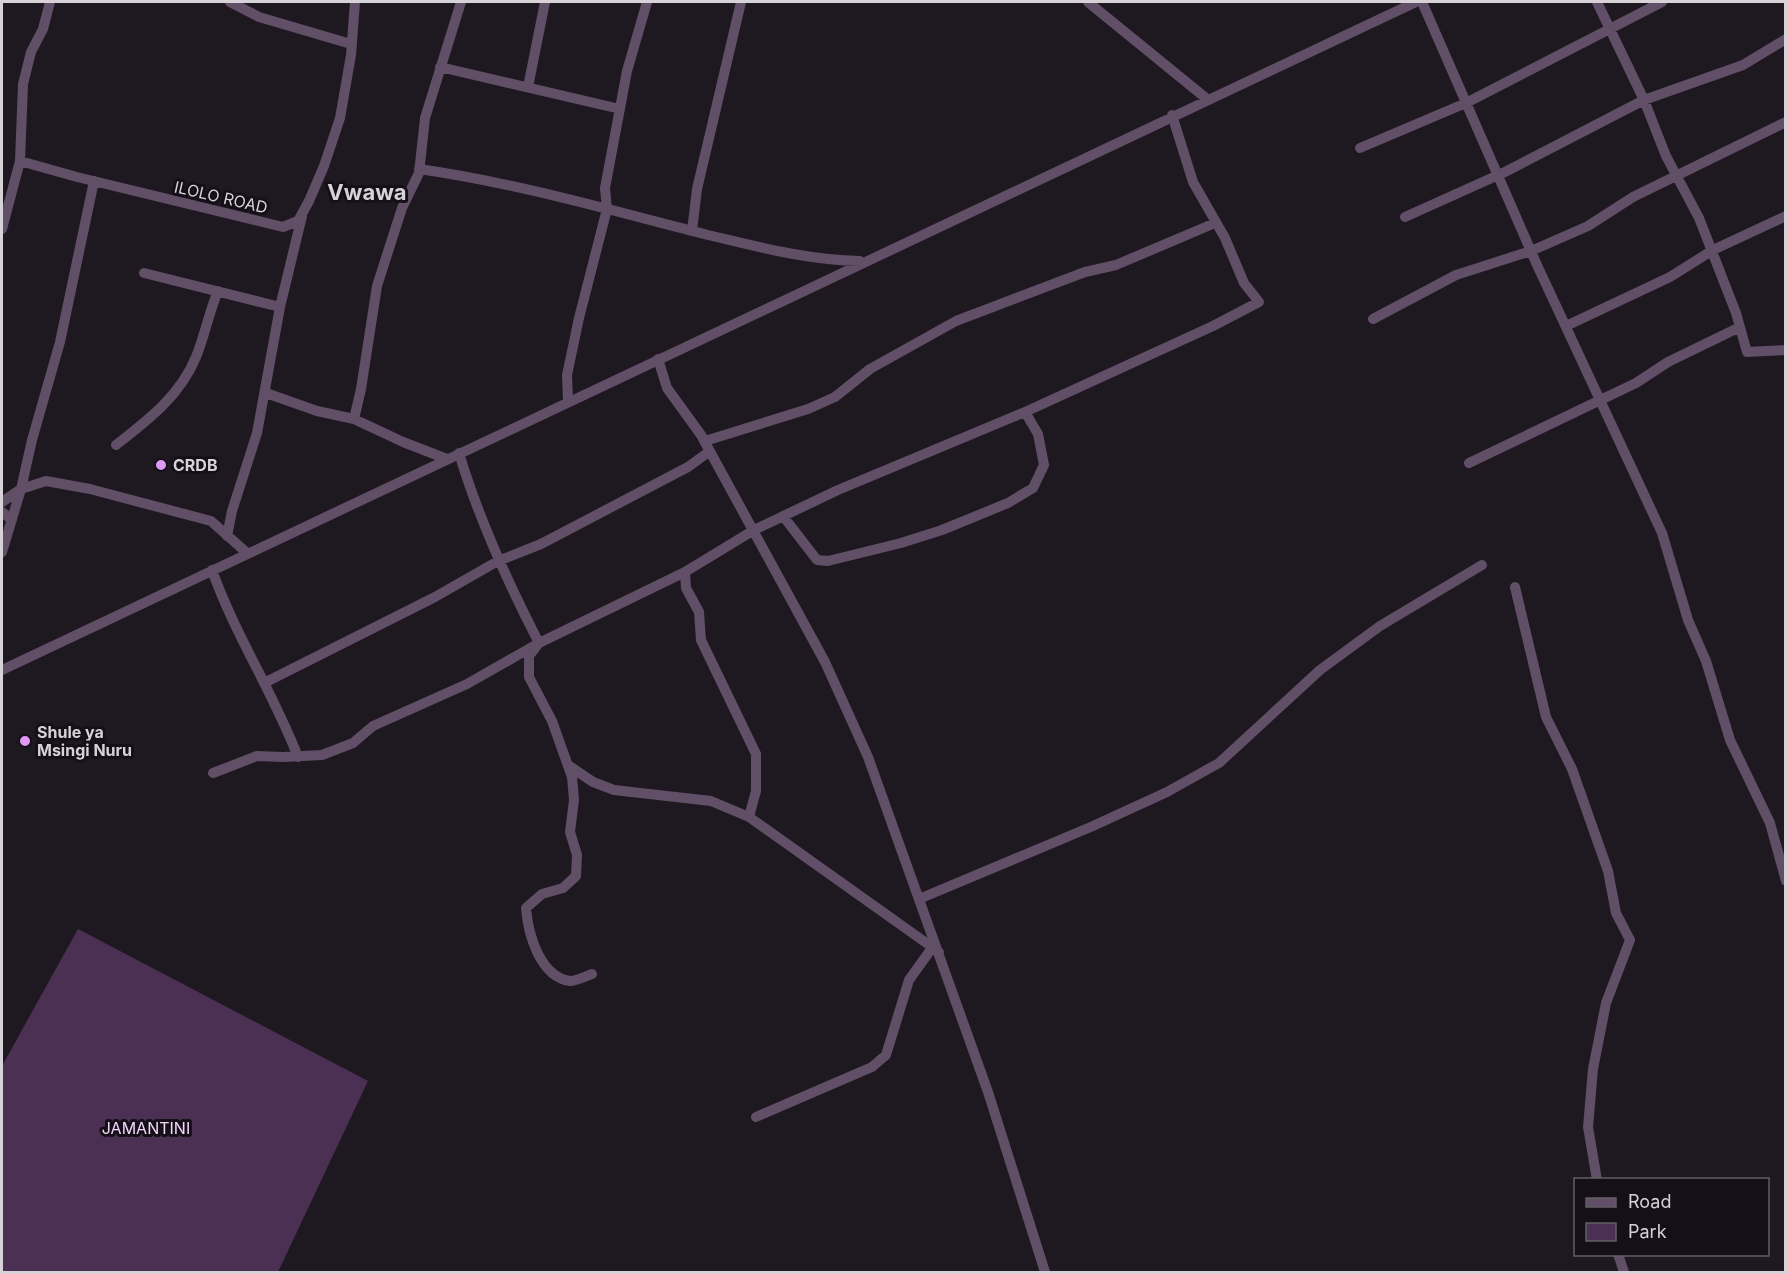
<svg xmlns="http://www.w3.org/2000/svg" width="1787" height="1274" viewBox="0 0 1787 1274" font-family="Inter,sans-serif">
  <rect width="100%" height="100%" fill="#1e1920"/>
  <path fill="#4b3054" d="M78 929 368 1081 278 1272H2V1066Z"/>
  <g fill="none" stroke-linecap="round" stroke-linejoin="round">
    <path stroke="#614e67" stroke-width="10" d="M230 2 259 17 351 44
      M1088 2 1207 99
      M1422 2 1537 265 1662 533 1688 620 1706 661 1730 740 1770 823 1786 881
      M1597 2 1644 100 1666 156 1699 218 1736 313 1747 352 1786 350
      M440 67 620 109
      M528 87 545 2
      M1360 148 1466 103 1662 2
      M20 161 77 177 283 227 298 221 309 201 324 166 340 118 351 55 355 2
      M419 169C517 183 613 211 708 235 759 247 807 260 860 261
      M1405 217 1505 172 1644 100 1743 65 1786 39
      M2 229 20 161 23 84 31 52 43 29 50 2
      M692 231 697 189 741 2
      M144 273 280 307
      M1373 319 1456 275 1531 251 1588 226 1633 197 1786 122
      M1566 326 1670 277 1713 250 1786 216
      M658 359 667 388 701 435 825 662 868 757 988 1092 1045 1272
      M266 393 317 411 354 419 403 442 447 459
      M568 401 567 375 579 318 607 209 605 188 627 71 647 2
      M354 419 361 389 377 286 402 208 419 173 425 118 461 2
      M705 441 808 409 835 397 870 369 956 321 1085 272 1116 265 1215 223
      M116 445C148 420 180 396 196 357 205 335 209 312 218 291
      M459 453C479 520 507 581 539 643L529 656V677L552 721 572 777 574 800 570 832 577 855 576 876 563 888 542 894 526 908C528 934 540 977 570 981 576 981 586 976 592 974
      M1469 463 1636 383 1668 362 1740 327
      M2 502 21 489 46 481 90 489 211 521 247 553
      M2 512 12 520
      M783 516 817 560 828 561 901 543 942 530 1008 503 1033 488 1044 465 1038 434 1025 412
      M227 536 232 511 257 433 280 307 302 216
      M2 552 21 489 32 440 60 342 94 181
      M212 570C235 635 273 692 298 757
      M685 572 686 588 699 612 701 640 756 754V791L749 817
      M1515 587 1546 717 1572 769 1608 871 1616 913 1630 940 1606 1003 1593 1069 1588 1127 1597 1180
      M2 670 1416 2
      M266 682 435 597 498 561 541 544 688 467 710 451
      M568 765 593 782 614 790 711 801 749 817 939 952
      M213 773 257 756 283 757 322 755 353 743 373 726 467 684 539 643 685 572 754 530 838 490 1025 412 1213 326 1259 302 1244 283 1225 238 1193 182 1172 115
      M919 899 1093 826 1167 792 1219 763 1320 670 1380 626 1482 565
      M756 1117 872 1067 886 1055 909 980 932 948
      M1618 1254 1624 1272"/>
  </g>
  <g fill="#de98f3" stroke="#151017" stroke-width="2">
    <circle cx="161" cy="465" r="6"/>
    <circle cx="25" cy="741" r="6"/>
  </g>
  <g text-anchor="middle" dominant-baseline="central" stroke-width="6" stroke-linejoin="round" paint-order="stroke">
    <g font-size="16" fill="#d6d2d7" stroke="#151017">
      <text transform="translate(221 197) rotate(13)">ILOLO ROAD</text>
    </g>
    <g font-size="16" font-weight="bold" fill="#d6d2d7" stroke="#151017" text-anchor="start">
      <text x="173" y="465">CRDB</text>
      <text x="37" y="732">Shule ya<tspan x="37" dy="18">Msingi Nuru</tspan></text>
    </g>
    <g font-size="16" fill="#f2d7fa" stroke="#151017">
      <text x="146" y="1128">JAMANTINI</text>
    </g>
    <g font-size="22" font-weight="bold" fill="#d6d2d7" stroke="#151017">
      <text x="367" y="192">Vwawa</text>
    </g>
  </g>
  <rect width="1787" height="1274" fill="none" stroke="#d6d2d7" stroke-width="6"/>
  <rect x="1574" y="1178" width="195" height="78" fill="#151017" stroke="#625e64" stroke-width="1.5"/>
  <rect x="1586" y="1198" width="30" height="9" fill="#614e67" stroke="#625e64" stroke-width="1.5"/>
  <text x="1628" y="1208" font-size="18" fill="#d6d2d7">Road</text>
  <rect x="1586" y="1223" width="30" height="18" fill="#4b3054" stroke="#625e64" stroke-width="1.5"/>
  <text x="1628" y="1238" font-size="18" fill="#d6d2d7">Park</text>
</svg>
